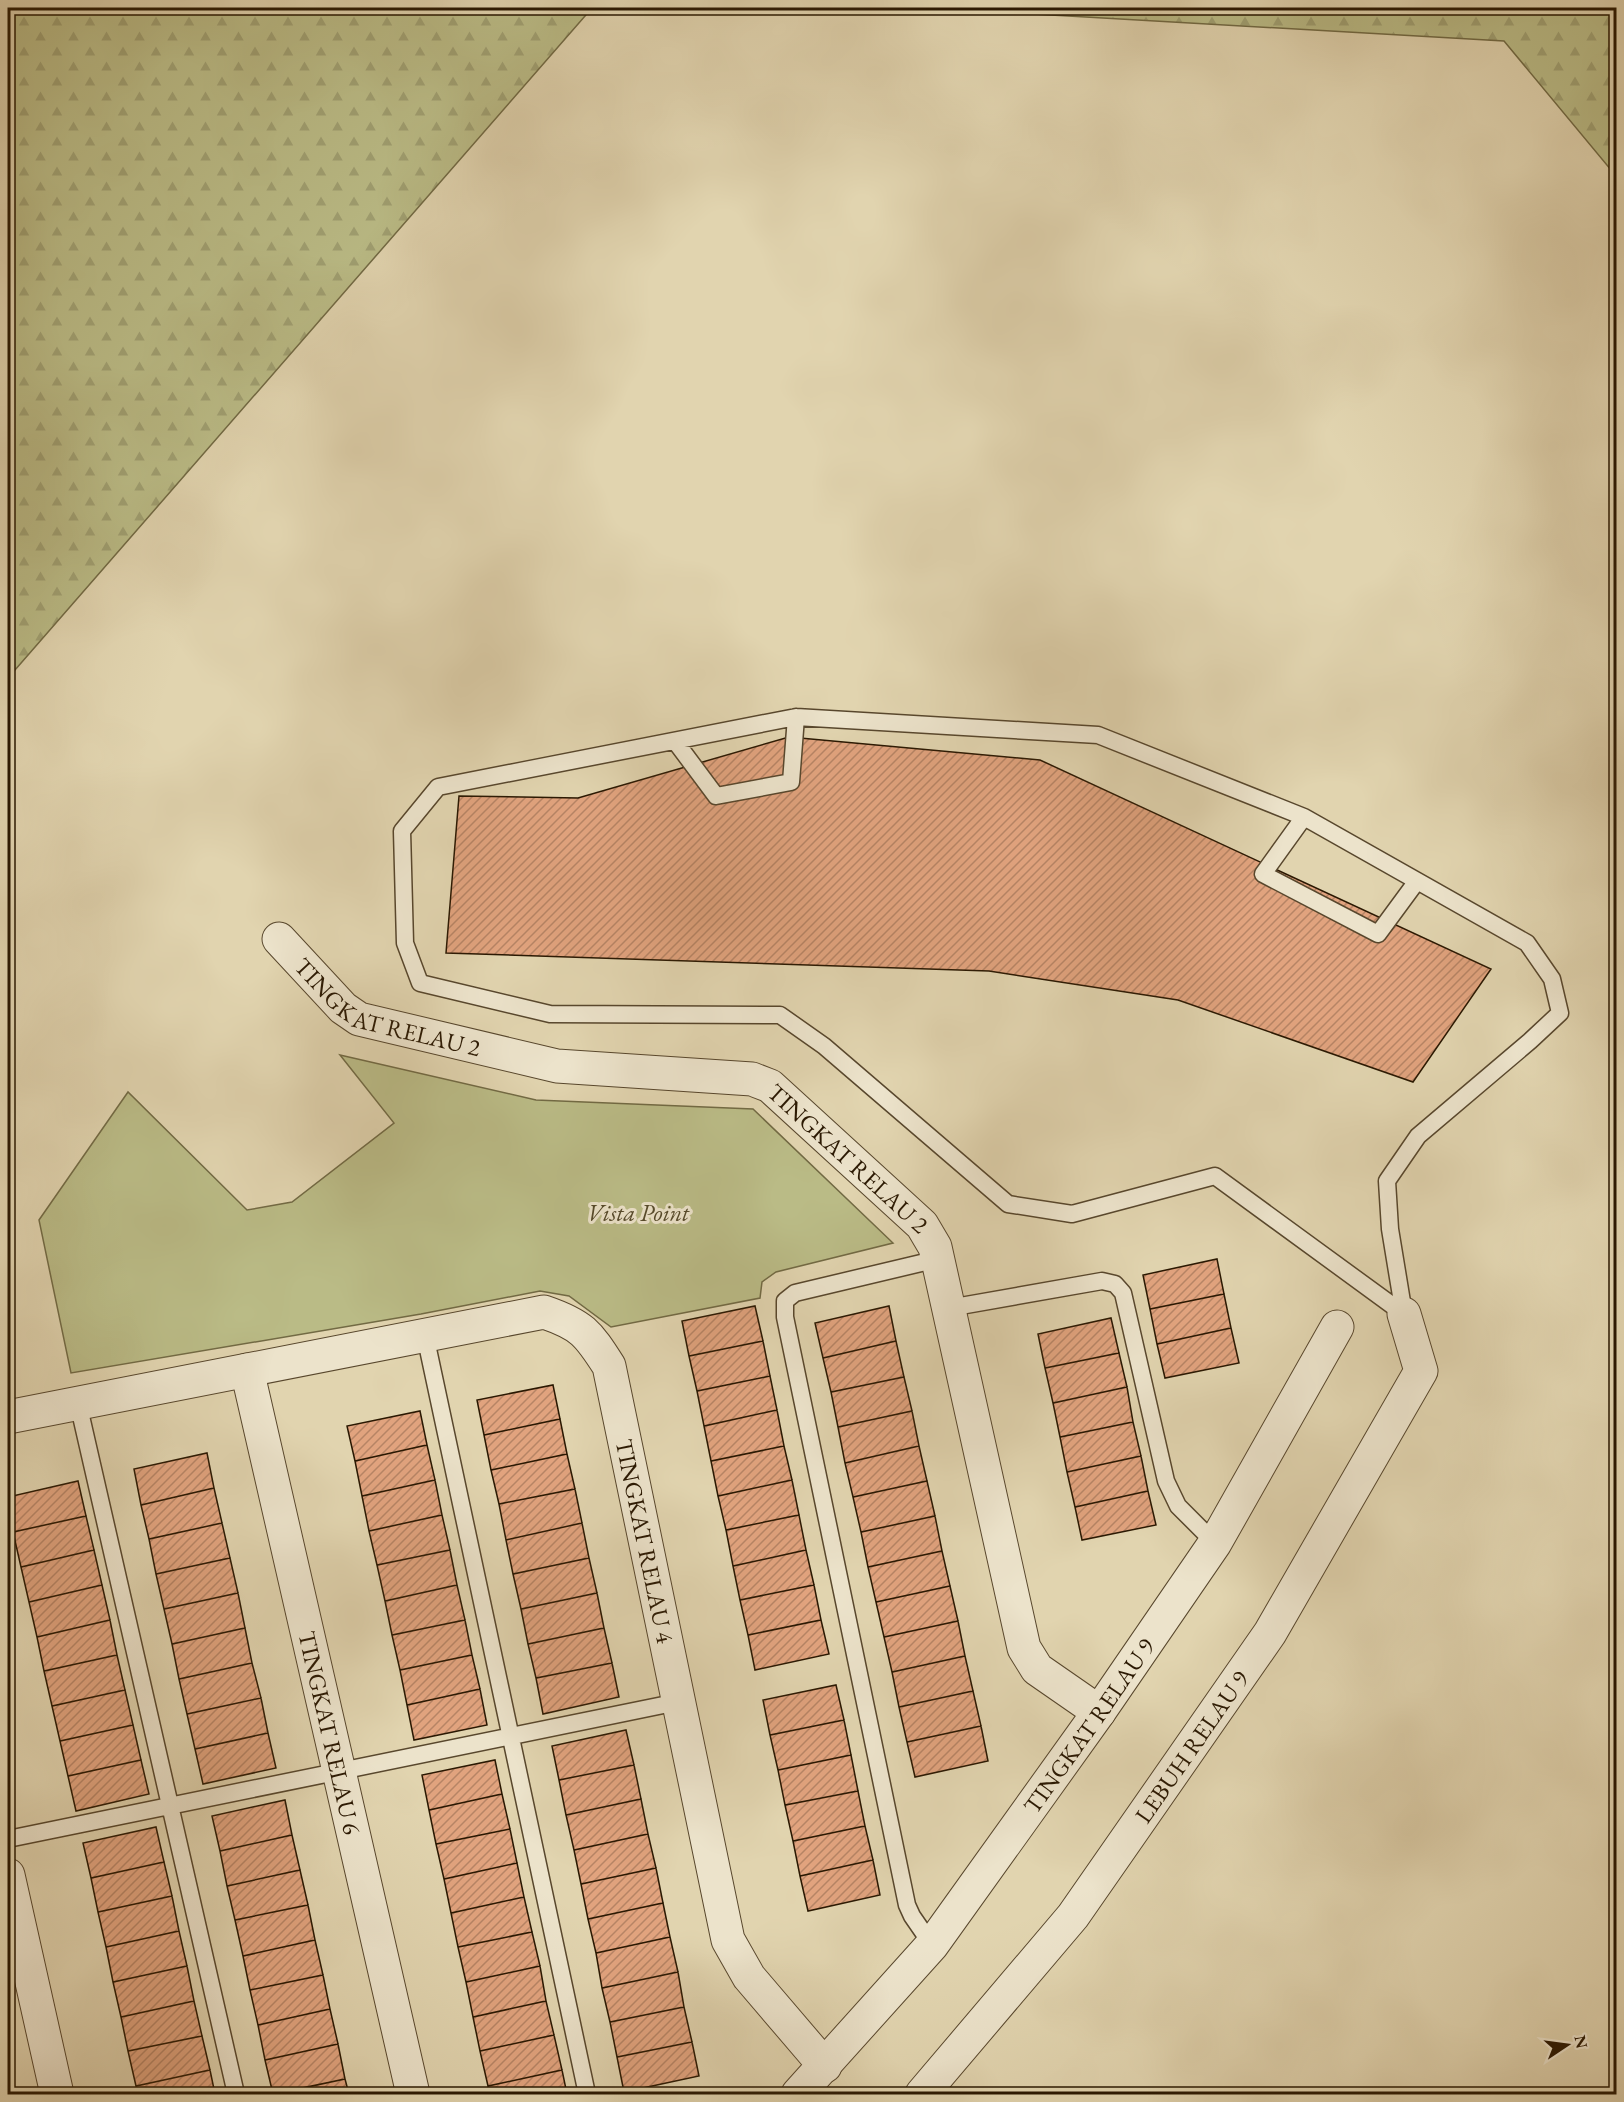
<svg xmlns="http://www.w3.org/2000/svg" width="1624" height="2102" viewBox="0 0 1624 2102" font-family="'EB Garamond',serif">
  <defs>
    <pattern id="forest-firs" width="22" height="20" patternUnits="userSpaceOnUse" patternTransform="scale(1.5)"><rect width="22" height="20" fill="#babb86"/><path d="M5 1l3.5 6h-7zM16 11l3.5 6h-7z" fill="#a0a072"/></pattern>
    <pattern id="building-hatch" width="6" height="6" patternUnits="userSpaceOnUse" patternTransform="scale(1.5)"><rect width="6" height="6" fill="#e1a37e"/><path d="M-1 1l2-2M0 6l6-6M5 7l2-2" fill="none" stroke="#b78465"/></pattern>
  </defs>
  <rect width="100%" height="100%" fill="#e1d4af"/>
  <filter id="stains"><feTurbulence type="fractalNoise" baseFrequency=".00333" numOctaves="4"/><feColorMatrix values="0 0 0 0 .2 0 0 0 0 .09 0 0 0 0 .02 0 0 0 .5 -.17"/></filter>
  <radialGradient id="worn" r=".72"><stop offset=".6" stop-color="#630" stop-opacity="0"/><stop offset="1" stop-color="#630" stop-opacity=".3"/></radialGradient>
  <path fill="url(#forest-firs)" stroke="#726a44" stroke-width="1.5" d="M8 8H592L8 678Z
    M928 8H1616V176L1504 41Z"/>
  <path fill="#babb86" stroke="#726a44" stroke-width="1.5" d="M340 1055 536 1100 753 1109 893 1243 776 1272 762 1282 760 1298 611 1327 569 1296 540 1291 421 1314 71 1373 39 1220 128 1092 247 1210 292 1202 394 1123Z"/>
  <path fill="url(#building-hatch)" stroke="#2a1802" stroke-width="1.5" d="M789 737 1040 760 1491 969 1413 1082 1178 1000 989 971 446 953 459 796 578 798Z
    M1217 1259 1224 1294 1150 1309 1143 1275Z
    M1224 1294 1231 1328 1157 1344 1150 1309Z
    M755 1306 763 1341 689 1356 682 1321Z
    M889 1306 896 1341 823 1358 815 1323Z
    M1111 1318 1119 1353 1045 1368 1038 1334Z
    M1231 1328 1239 1363 1165 1378 1157 1344Z
    M763 1341 770 1376 697 1391 689 1356Z
    M896 1341 904 1377 831 1392 823 1358Z
    M1119 1353 1127 1387 1053 1403 1045 1368Z
    M770 1376 777 1410 704 1426 697 1391Z
    M904 1377 912 1411 838 1427 831 1392Z
    M553 1385 560 1419 484 1435 477 1400Z
    M1127 1387 1133 1422 1060 1437 1053 1403Z
    M777 1410 784 1446 711 1461 704 1426Z
    M420 1411 427 1445 355 1461 347 1426Z
    M912 1411 919 1446 845 1463 838 1427Z
    M560 1419 567 1454 491 1470 484 1435Z
    M1133 1422 1141 1456 1067 1472 1060 1437Z
    M427 1445 435 1480 362 1496 355 1461Z
    M784 1446 792 1480 718 1496 711 1461Z
    M919 1446 927 1481 853 1497 845 1463Z
    M207 1453 214 1488 141 1505 134 1469Z
    M567 1454 575 1489 499 1504 491 1470Z
    M1141 1456 1148 1491 1075 1507 1067 1472Z
    M435 1480 442 1515 369 1531 362 1496Z
    M792 1480 799 1515 726 1530 718 1496Z
    M78 1481 86 1516 13 1532 8 1507V1497Z
    M927 1481 935 1516 861 1532 853 1497Z
    M214 1488 222 1523 149 1539 141 1505Z
    M575 1489 582 1523 506 1540 499 1504Z
    M1148 1491 1156 1525 1082 1540 1075 1507Z
    M442 1515 450 1550 377 1565 369 1531Z
    M799 1515 806 1550 733 1566 726 1530Z
    M86 1516 94 1550 21 1567 13 1532Z
    M935 1516 942 1551 868 1567 861 1532Z
    M222 1523 230 1558 156 1574 149 1539Z
    M582 1523 589 1558 513 1574 506 1540Z
    M94 1550 102 1585 29 1602 21 1567Z
    M450 1550 457 1585 385 1601 377 1565Z
    M806 1550 814 1585 740 1600 733 1566Z
    M942 1551 950 1586 876 1602 868 1567Z
    M230 1558 238 1593 164 1609 156 1574Z
    M589 1558 597 1593 521 1609 513 1574Z
    M102 1585 110 1620 37 1637 29 1602Z
    M457 1585 465 1620 392 1635 385 1601Z
    M814 1585 821 1620 748 1635 740 1600Z
    M950 1586 958 1621 884 1637 876 1602Z
    M238 1593 245 1628 172 1644 164 1609Z
    M597 1593 604 1628 528 1644 521 1609Z
    M110 1620 117 1655 44 1671 37 1637Z
    M465 1620 472 1655 400 1670 392 1635Z
    M821 1620 829 1654 755 1670 748 1635Z
    M958 1621 965 1656 892 1672 884 1637Z
    M245 1628 252 1663 179 1679 172 1644Z
    M604 1628 612 1663 536 1678 528 1644Z
    M117 1655 125 1690 52 1706 44 1671Z
    M472 1655 480 1689 407 1705 400 1670Z
    M965 1656 973 1691 899 1707 892 1672Z
    M252 1663 261 1698 187 1714 179 1679Z
    M612 1663 619 1697 543 1714 536 1678Z
    M836 1685 844 1720 770 1735 763 1700Z
    M480 1689 487 1725 414 1740 407 1705Z
    M125 1690 133 1725 60 1741 52 1706Z
    M973 1691 981 1726 907 1742 899 1707Z
    M261 1698 268 1733 195 1749 187 1714Z
    M844 1720 851 1755 778 1770 770 1735Z
    M133 1725 141 1760 68 1776 60 1741Z
    M981 1726 988 1761 915 1777 907 1742Z
    M626 1730 634 1765 559 1780 552 1746Z
    M268 1733 276 1768 203 1784 195 1749Z
    M851 1755 858 1791 785 1805 778 1770Z
    M141 1760 149 1794 76 1811 68 1776Z
    M495 1760 502 1794 429 1810 422 1775Z
    M634 1765 641 1799 566 1815 559 1780Z
    M858 1791 865 1826 793 1841 785 1805Z
    M502 1794 510 1829 436 1844 429 1810Z
    M641 1799 648 1834 574 1850 566 1815Z
    M285 1800 292 1835 220 1851 212 1816Z
    M865 1826 873 1860 800 1876 793 1841Z
    M156 1827 164 1862 91 1878 83 1843Z
    M510 1829 517 1863 444 1879 436 1844Z
    M648 1834 656 1868 581 1884 574 1850Z
    M292 1835 300 1870 227 1886 220 1851Z
    M873 1860 880 1895 808 1911 800 1876Z
    M164 1862 172 1896 98 1912 91 1878Z
    M517 1863 524 1897 451 1913 444 1879Z
    M656 1868 663 1903 588 1919 581 1884Z
    M300 1870 308 1905 235 1920 227 1886Z
    M172 1896 179 1931 106 1947 98 1912Z
    M524 1897 532 1932 458 1947 451 1913Z
    M663 1903 670 1937 596 1953 588 1919Z
    M308 1905 315 1940 243 1956 235 1920Z
    M179 1931 187 1966 113 1982 106 1947Z
    M532 1932 540 1966 466 1982 458 1947Z
    M670 1937 678 1972 602 1988 596 1953Z
    M315 1940 323 1975 250 1990 243 1956Z
    M187 1966 194 2001 121 2017 113 1982Z
    M540 1966 546 2001 473 2017 466 1982Z
    M678 1972 684 2007 610 2022 602 1988Z
    M323 1975 330 2009 258 2025 250 1990Z
    M194 2001 202 2036 128 2051 121 2017Z
    M546 2001 554 2035 480 2051 473 2017Z
    M684 2007 692 2042 617 2057 610 2022Z
    M330 2009 338 2044 265 2060 258 2025Z
    M554 2035 562 2070 488 2086 480 2051Z
    M202 2036 210 2070 136 2086 128 2051Z
    M692 2042 699 2076 624 2092 617 2057Z
    M338 2044 345 2079 273 2094 265 2060Z
    M210 2070 215 2094H138L136 2086Z
    M562 2070 567 2094H489L488 2086Z
    M345 2079 349 2094H275Z"/>
  <g fill="none" stroke-linecap="round" stroke-linejoin="round">
    <g stroke="#58472d" stroke-width="19">
      <path id="service" d="M796 717 1098 735 1304 817 1527 943 1552 979 1560 1013 1530 1041 1418 1136 1387 1181 1390 1229 1404 1314 1215 1176 1072 1214 1008 1204 824 1046 780 1015 550 1014 420 983 405 943 402 831 438 787Z
        M675 741 716 796 791 782 796 717
        M1304 817 1263 874 1378 934 1417 881
        M949 1308 1102 1281 1115 1284 1123 1293 1166 1481 1178 1506 1215 1543
        M425 1335 587 2094
        M78 1403 236 2094
        M8 1839 678 1702
        M932 1945 912 1916 907 1905 785 1317V1301L795 1293 938 1259"/>
    </g>
    <g stroke="#58472d" stroke-width="35">
      <g id="minor">
        <path id="s1" d="M279 939 343 1008 359 1019 557 1066 752 1079 770 1086 922 1225 935 1247 1024 1648 1037 1669 1099 1712"/>
        <path id="s2" d="M247 1370 413 2094"/>
        <path id="s3" d="M8 1417 544 1312C582 1325 588 1333 609 1366L728 1940 749 1977 825 2066"/>
        <path d="M8 1875 57 2094"/>
        <path id="s4" d="M798 2094 932 1945 1099 1712 1215 1543 1337 1327"/>
        <path id="s5" d="M922 2094 1073 1916 1270 1633 1421 1371 1404 1314"/>
      </g>
    </g>
    <use href="#service" stroke="#ece3cb" stroke-width="16"/>
    <use href="#minor" stroke="#ece3cb" stroke-width="33"/>
  </g>
  <g text-anchor="middle" dominant-baseline="central" stroke-width="6" stroke-linejoin="round" paint-order="stroke">
    <g font-size="24" fill="#2a1802" stroke="#ece3cb">
      <text stroke="none"><textPath href="#s1" startOffset="134">TINGKAT RELAU 2</textPath></text>
      <text stroke="none"><textPath href="#s1" startOffset="638">TINGKAT RELAU 2</textPath></text>
      <text stroke="none"><textPath href="#s3" startOffset="812">TINGKAT RELAU 4</textPath></text>
      <text stroke="none"><textPath href="#s4" startOffset="470">TINGKAT RELAU 9</textPath></text>
      <text stroke="none"><textPath href="#s2" startOffset="372">TINGKAT RELAU 6</textPath></text>
      <text stroke="none"><textPath href="#s5" startOffset="440">LEBUH RELAU 9</textPath></text>
    </g>
    <g font-size="24" font-style="italic" fill="#55492a" stroke="#ece3cb">
      <text x="638" y="1212">Vista Point</text>
    </g>
  </g>
  <rect width="1624" height="2102" fill="none" stroke="#e1d4af" stroke-width="30"/>
  <rect x="9" y="9" width="1606" height="2084" fill="none" stroke="#2a1802" stroke-width="3"/>
  <rect x="15" y="15" width="1594" height="2072" fill="none" stroke="#2a1802" stroke-width="1.5"/>
  <g transform="translate(1567 2045) rotate(77)" stroke="#ece3cb" stroke-width="4.5" paint-order="stroke">
  <path d="M0-4.5L10 22L0 15L-10 22Z" fill="#2a1802"/>
  <text y="-9" font-size="16" font-weight="bold" text-anchor="middle" fill="#2a1802">N</text>
  </g>
  <rect width="100%" height="100%" filter="url(#stains)"/>
  <rect width="100%" height="100%" fill="url(#worn)"/>
</svg>
